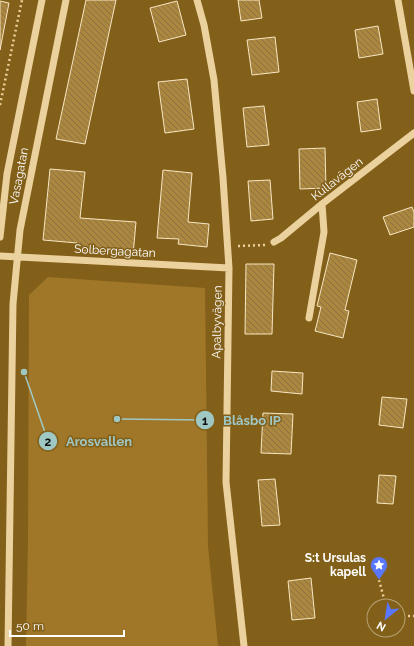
<svg xmlns="http://www.w3.org/2000/svg" width="414" height="646" viewBox="0 0 414 646" font-family="Raleway,sans-serif">
  <defs>
    <pattern id="building-back-hatch" width="6" height="6" patternUnits="userSpaceOnUse"><rect width="6" height="6" fill="#ab863e"/><path d="M-1 5l2 2M0 0l6 6M5-1l2 2" fill="none" stroke="#8a7243"/></pattern>
  </defs>
  <rect width="100%" height="100%" fill="#836019"/>
  <path fill="#a07728" d="M48 277 205 288 208 546 218 646H26L28 543 29 295Z"/>
  <path fill="url(#building-back-hatch)" stroke="#f8e6c3" d="M86 0H116L85 144 56 139Z
    M238 0H259L262 18 241 21Z
    M0 1 9 3 0 50Z
    M177 1 186 35 159 42 150 8Z
    M378 26 383 54 359 58 355 30Z
    M275 37 279 72 252 75 247 40Z
    M187 79 194 129 165 133 158 82Z
    M377 99 381 129 361 132 357 102Z
    M264 106 269 145 247 147 243 108Z
    M325 148 326 188 300 189 299 149Z
    M50 169 85 172 80 218 136 222 133 255 76 250 77 243 43 240Z
    M163 170 192 173 188 222 209 224 207 247 178 244 179 239 157 238Z
    M270 180 273 219 251 221 248 181Z
    M412 207 414 212V227L390 235 383 217Z
    M330 253 357 260 345 310 349 311 343 338 315 331 321 307 317 306Z
    M246 264H274L272 334H245Z
    M272 371 303 373 302 394 271 391Z
    M382 397 407 399 403 428 379 425Z
    M263 413 293 414 291 454 261 453Z
    M379 475 396 476 393 504 377 503Z
    M275 479 280 525 262 526 258 480Z
    M311 578 315 618 292 620 288 581Z"/>
  <g fill="none" stroke-linecap="round" stroke-linejoin="round">
    <path stroke="#ebd19e" stroke-width="2.5" stroke-dasharray="2 3" stroke-linecap="butt" d="M0 105 22 0
      M238 246 265 245
      M379 580 386 606
      M398 616H414"/>
    <path stroke="#ebd19e" stroke-width="7" d="M197 0 204 25 214 80 223 178 229 268 226 482 244 646
      M398 0 414 91
      M0 237 7 174 42 0
      M274 242 281 238 322 204 414 133
      M0 256 229 268
      M309 318 324 232 322 204
      M8 646 13 304 20 230 66 0"/>
  </g>
  <defs>
    <g id="sight-pin" transform="scale(0.9)"><path d="M0 17L-7.5 6A9.5 9.5 0 1 1 7.5 6Z" fill="#5977fe" stroke="#836019"/><path d="M0-6L1.8-2.2L6-1.7L2.9 1.2L3.7 5.4L0 3.3L-3.7 5.4L-2.9 1.2L-6-1.7L-1.8-2.2Z" fill="#fff"/></g>
  </defs>
  <g fill-rule="evenodd">
    <use href="#sight-pin" x="379" y="565"/>
  </g>
  <g text-anchor="middle" dominant-baseline="central" stroke-width="3" stroke-linejoin="round" paint-order="stroke">
    <g font-size="12" fill="#fff" stroke="#836019">
      <text transform="translate(19 176) rotate(-79)">Vasagatan</text>
      <text transform="translate(337 179) rotate(-38)">Kullavägen</text>
      <text transform="translate(115 251) rotate(3)">Solbergagatan</text>
      <text transform="translate(217 322) rotate(-89)">Apalbyvägen</text>
    </g>
    <g font-size="12" font-weight="bold" fill="#fff" stroke="#836019" text-anchor="end">
      <text x="366" y="558">S:t Ursulas<tspan x="366" dy="14">kapell</tspan></text>
    </g>
  </g>
  <path fill="none" stroke="#9fc8c5" stroke-width="1.5" d="M117 419L205 420M24 372L48 441"/>
  <g fill="#9fc8c5" stroke="#836019" stroke-width="1.5">
    <circle cx="117" cy="419" r="4"/>
    <circle cx="24" cy="372" r="4"/>
    <circle cx="205" cy="420" r="10"/>
    <circle cx="48" cy="441" r="10"/>
  </g>
  <g font-size="12" text-anchor="middle" font-weight="bold" fill="#111">
    <text x="205" y="425">1</text>
    <text x="48" y="446">2</text>
  </g>
  <g font-size="13" text-anchor="middle" font-weight="bold" fill="#9fc8c5" stroke="#836019" stroke-width="3" stroke-linejoin="round" paint-order="stroke">
    <text x="252" y="425">Blåsbo IP</text>
    <text x="99" y="446">Arosvallen</text>
  </g>
  <g transform="translate(386 618) rotate(210)"><circle r="19" fill="#836019" stroke="#b5a075"/>
  <path d="M0-3L7 15L0 10L-7 15Z" fill="#5977fe"/>
  <text y="-6" font-size="11" font-weight="bold" text-anchor="middle" fill="#ffffff">N</text>
  </g>
  <path d="M10 630v6h114v-6" fill="none" stroke="#ffffff" stroke-width="2"/>
  <text x="16" y="630" font-size="12" fill="#ffffff" stroke="#836019" stroke-width="3" paint-order="stroke">50 m</text>
</svg>
